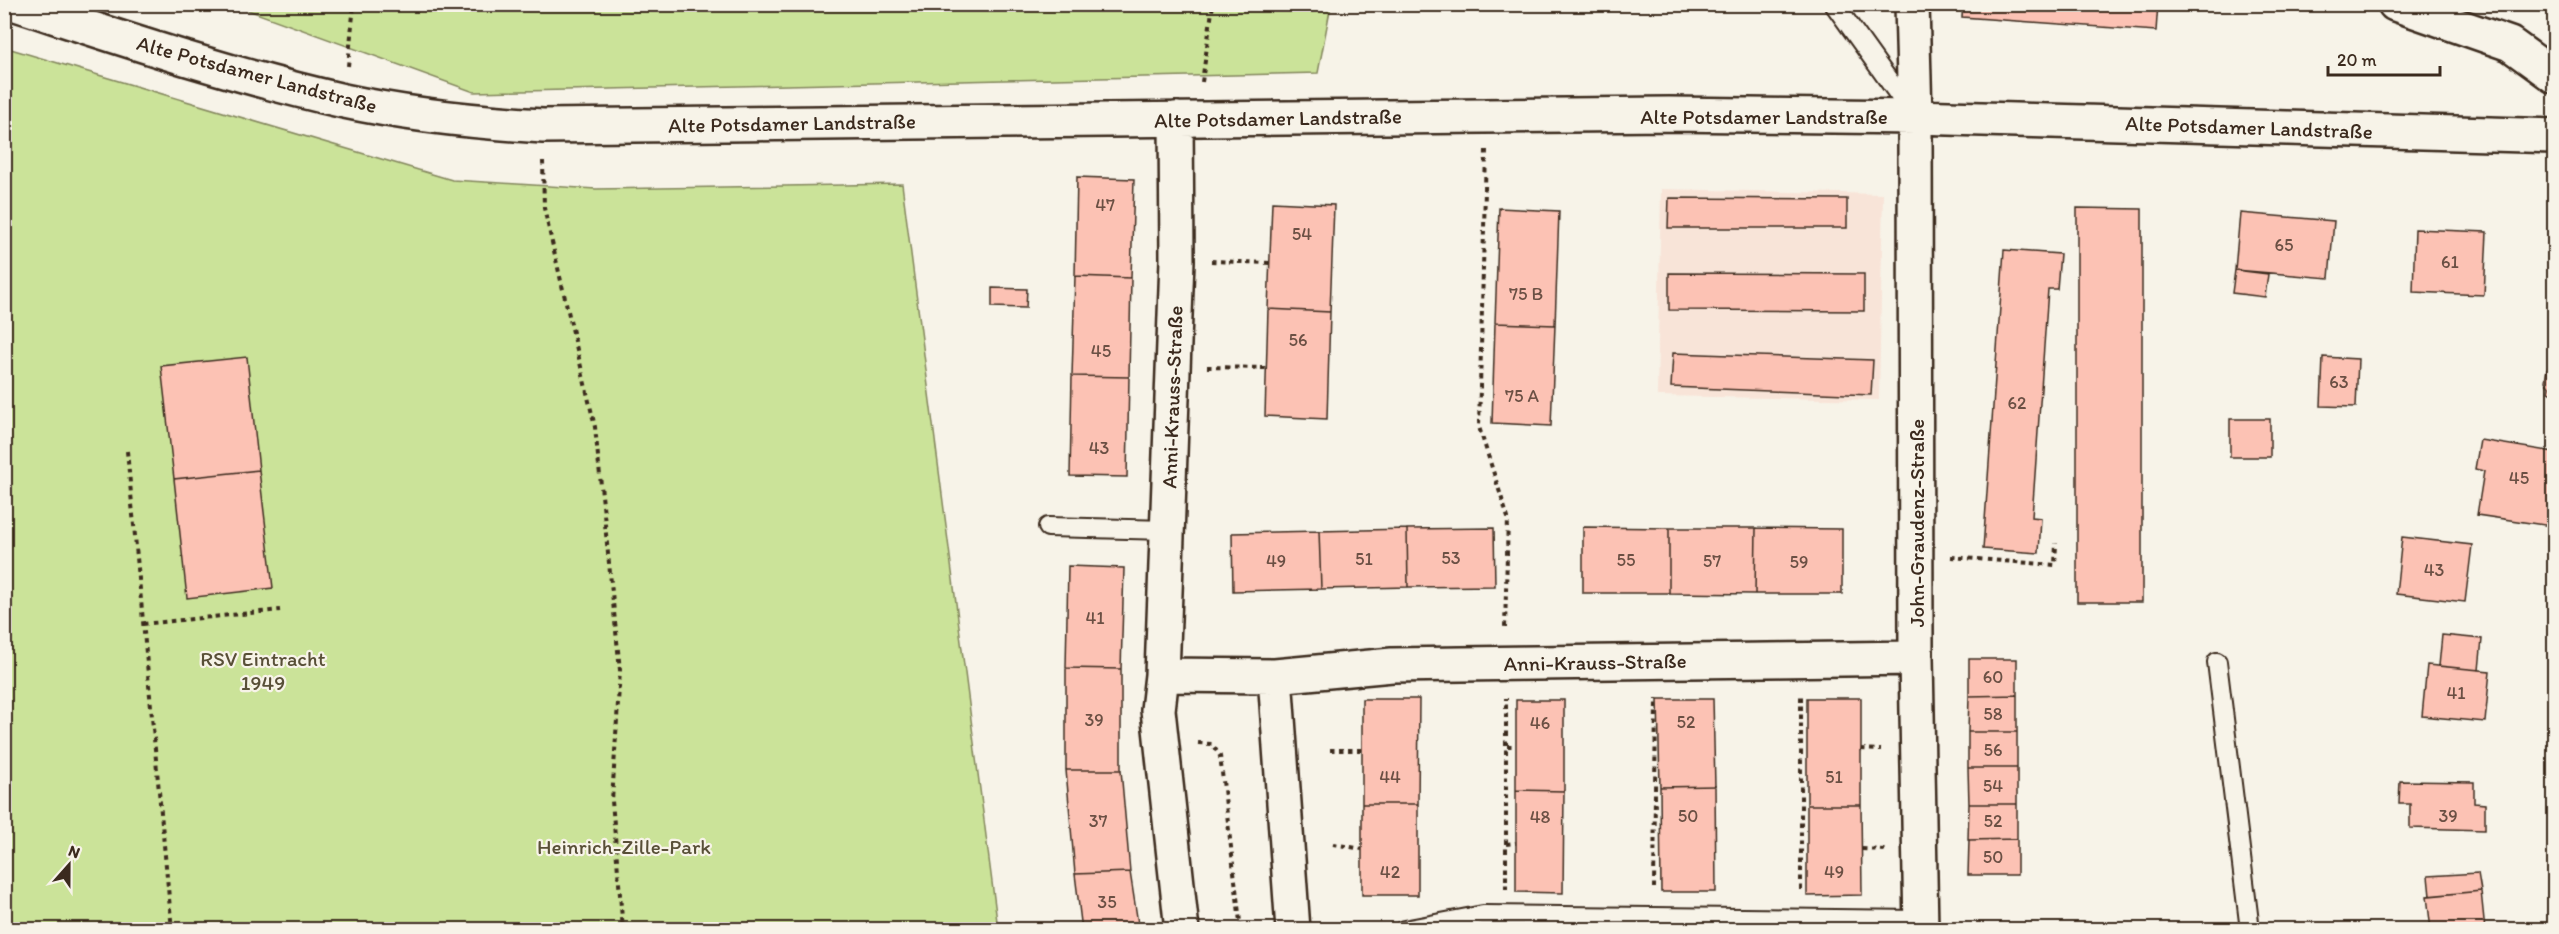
<svg xmlns="http://www.w3.org/2000/svg" width="2559" height="934" viewBox="0 0 2559 934" font-family="Itim,sans-serif">
  <rect width="100%" height="100%" fill="#f7f3e8"/>
  <filter id="ink" filterUnits="userSpaceOnUse"><feTurbulence type="fractalNoise" baseFrequency=".0167" numOctaves="2"/><feDisplacementMap in="SourceGraphic" scale="12" xChannelSelector="R" yChannelSelector="G"/><feConvolveMatrix kernelMatrix="1 2 1 2 8 2 1 2 1" color-interpolation-filters="sRGB"/></filter>
  <g filter="url(#ink)">
    <path fill="#f8e4d8" d="M1661 189 1883 194 1879 400 1657 396Z"/>
    <path fill="#cbe399" stroke="#83865c" stroke-width="1.5" d="M234 5H1331L1318 73 474 92Z
      M4 47 452 180 596 189 902 184 998 929H5Z"/>
    <path fill="#fcc2b4" stroke="#3b2a1e" stroke-width="1.5" d="M1963 4H2158L2156 31 1962 17Z
      M1077 177 1134 179 1131 278 1075 276Z
      M1669 198 1847 199V228H1668Z
      M1272 202 1334 205 1330 312 1268 309Z
      M1499 208 1559 211 1555 325 1495 323Z
      M2077 208 2142 209V602H2077Z
      M2240 213 2334 221 2329 278 2235 270Z
      M2415 229 2487 232 2484 295 2413 292Z
      M2004 250 2060 254 2057 289H2048L2032 517 2041 518 2039 553 1983 549Z
      M2235 270 2268 274 2265 297 2232 293Z
      M1669 273 1864 274V311L1669 310Z
      M1075 276 1131 278 1129 377 1072 376Z
      M992 288 1027 289 1026 308 992 307Z
      M1268 309 1330 312 1327 419 1265 416Z
      M1495 323 1555 325 1551 426 1492 423Z
      M1673 353 1873 360 1871 395 1671 387Z
      M247 357 259 470 174 479 161 366Z
      M2323 357 2358 359 2356 407 2321 406Z
      M2554 357V394L2548 392 2549 387 2545 381 2547 369 2553 364Z
      M1072 376 1129 377 1127 477 1070 476Z
      M2230 419H2270V457H2230Z
      M2480 440 2554 452V485L2551 495 2554 503 2551 526 2477 515 2484 471 2475 469Z
      M259 470 273 588 187 598 174 479Z
      M1583 527 1669 528V593H1583Z
      M1494 528 1495 586 1408 587 1407 529Z
      M1669 528H1756L1755 594 1669 593Z
      M1756 528 1842 529V594H1755Z
      M1407 529 1408 587 1321 589 1319 531Z
      M1319 531 1321 589 1233 591 1232 533Z
      M2402 537 2472 545 2465 602 2396 594Z
      M1068 566 1124 568 1121 669 1066 668Z
      M2442 635 2482 639 2479 670 2439 666Z
      M1969 659H2017V695L1969 696Z
      M2427 665 2490 671 2485 722 2422 716Z
      M1066 668 1121 669V770H1066Z
      M2017 695V732H1968L1969 696Z
      M1807 698H1861V805H1807Z
      M1362 699H1419L1418 804H1362Z
      M1658 699H1713L1715 786 1660 787Z
      M1516 700H1564V791L1516 790Z
      M1968 732H2017V768H1968Z
      M1968 768H2017V804H1969Z
      M1066 770H1121L1130 872 1075 874Z
      M2400 781 2474 782V803L2485 804V830L2410 828V804H2399Z
      M1715 786 1716 892H1661L1660 787Z
      M1516 790 1564 791 1563 893 1516 892Z
      M1362 804H1418V895H1362Z
      M1969 804H2017V839L1968 840Z
      M1807 805H1861L1862 895 1807 896Z
      M2017 839V875H1968L1969 840Z
      M1130 872 1139 930H1082L1075 874Z
      M2478 873 2481 891 2430 896 2428 876Z
      M2481 891 2485 930H2431L2427 896Z"/>
    <g fill="none" stroke-linecap="round" stroke-linejoin="round">
      <g stroke="#3b2a1e" stroke-width="22">
        <path id="lane" d="M1834 4 1912 113
          M1048 527 1168 530
          M2217 662 2250 930
          M1404 930 1483 915 1921 920"/>
      </g>
      <g stroke="#3b2a1e" stroke-width="38">
        <path id="street" d="M16 4C124 39 233 76 344 101 409 115 476 122 543 126L1669 114 1915 117 2554 136
          M1912 4 1915 117 1916 658 1921 930
          M2395 4 2510 44 2554 76
          M1176 119 1177 260 1162 675 1158 710 1182 930
          M1162 675 1275 676
          M1293 930 1275 676 1392 665 1916 658"/>
      </g>
      <path stroke="#3b2a1e" stroke-width="4" stroke-dasharray="4.5 4.5" stroke-linecap="butt" d="M348 66 354 4
        M1202 82 1213 4
        M1486 150 1479 427 1508 518 1505 627
        M543 161 544 208 595 427 620 670 612 801 623 930
        M1211 261 1270 263
        M1207 367 1266 368
        M127 451 172 930
        M1951 557 2055 565 2056 543
        M143 624 280 610
        M1198 743 1212 744 1220 756 1241 930
        M1507 746H1516
        M1861 749 1881 750
        M1330 750H1361
        M1333 844 1362 849
        M1506 844 1516 843
        M1862 849 1885 850
        M1654 888 1656 698
        M1506 889V698
        M1801 890V694"/>
      <use href="#lane" stroke="#f7f3e8" stroke-width="18"/>
      <use href="#street" stroke="#f7f3e8" stroke-width="33"/>
    </g>
  </g>
  <g text-anchor="middle" dominant-baseline="central" stroke-width="4.5" stroke-linejoin="round" paint-order="stroke">
    <g font-size="18" fill="#6b5044">
      <text x="1105" y="205">47</text>
      <text x="1302" y="234">54</text>
      <text x="2284" y="245">65</text>
      <text x="2450" y="262">61</text>
      <text x="1526" y="294">75 B</text>
      <text x="1298" y="340">56</text>
      <text x="1101" y="351">45</text>
      <text x="2339" y="382">63</text>
      <text x="1522" y="396">75 A</text>
      <text x="2017" y="403">62</text>
      <text x="1099" y="448">43</text>
      <text x="2519" y="478">45</text>
      <text x="1451" y="558">53</text>
      <text x="1364" y="559">51</text>
      <text x="1626" y="560">55</text>
      <text x="1276" y="561">49</text>
      <text x="1712" y="561">57</text>
      <text x="1799" y="562">59</text>
      <text x="2434" y="570">43</text>
      <text x="1095" y="618">41</text>
      <text x="1993" y="677">60</text>
      <text x="2456" y="693">41</text>
      <text x="1993" y="714">58</text>
      <text x="1094" y="720">39</text>
      <text x="1686" y="722">52</text>
      <text x="1540" y="723">46</text>
      <text x="1993" y="750">56</text>
      <text x="1390" y="777">44</text>
      <text x="1834" y="777">51</text>
      <text x="1993" y="786">54</text>
      <text x="1688" y="816">50</text>
      <text x="2448" y="816">39</text>
      <text x="1540" y="817">48</text>
      <text x="1098" y="821">37</text>
      <text x="1993" y="821">52</text>
      <text x="1993" y="857">50</text>
      <text x="1390" y="872">42</text>
      <text x="1834" y="872">49</text>
      <text x="1107" y="902">35</text>
    </g>
    <g font-size="21" fill="#3b2a1e" stroke="#f7f3e8">
      <text transform="translate(257 74) rotate(15)">Alte Potsdamer Landstraße</text>
      <text x="1764" y="116">Alte Potsdamer Landstraße</text>
      <text transform="translate(1278 118) rotate(-1)">Alte Potsdamer Landstraße</text>
      <text transform="translate(792 123) rotate(-1)">Alte Potsdamer Landstraße</text>
      <text transform="translate(2249 127) rotate(2)">Alte Potsdamer Landstraße</text>
      <text transform="translate(1172 397) rotate(-88)">Anni-Krauss-Straße</text>
      <text transform="translate(1916 523) rotate(-90)">John-Graudenz-Straße</text>
      <text transform="translate(1595 662) rotate(-1)">Anni-Krauss-Straße</text>
    </g>
    <g font-size="21" fill="#584f37" stroke="#f7f3e8">
      <text x="263" y="658">RSV Eintracht<tspan x="263" dy="24">1949</tspan></text>
      <text x="624" y="846">Heinrich-Zille-Park</text>
    </g>
  </g>
  <rect width="2559" height="934" fill="none" stroke="#f7f3e8" stroke-width="24"/>
  <rect x="12" y="12" width="2535" height="910" fill="none" stroke="#3b2a1e" stroke-width="2" filter="url(#ink)"/>
  <g transform="translate(69 865) rotate(21)" stroke="#f7f3e8" stroke-width="4.5" paint-order="stroke">
  <path d="M0-4.5L10 22L0 15L-10 22Z" fill="#3b2a1e"/>
  <text y="-9" font-size="16" font-weight="bold" text-anchor="middle" fill="#3b2a1e">N</text>
  </g>
  <path d="M2328 66v9h112v-9" fill="none" stroke="#3b2a1e" stroke-width="3"/>
  <text x="2337" y="66" font-size="18" fill="#3b2a1e" stroke="#f7f3e8" stroke-width="4.5" paint-order="stroke">20 m</text>
</svg>
